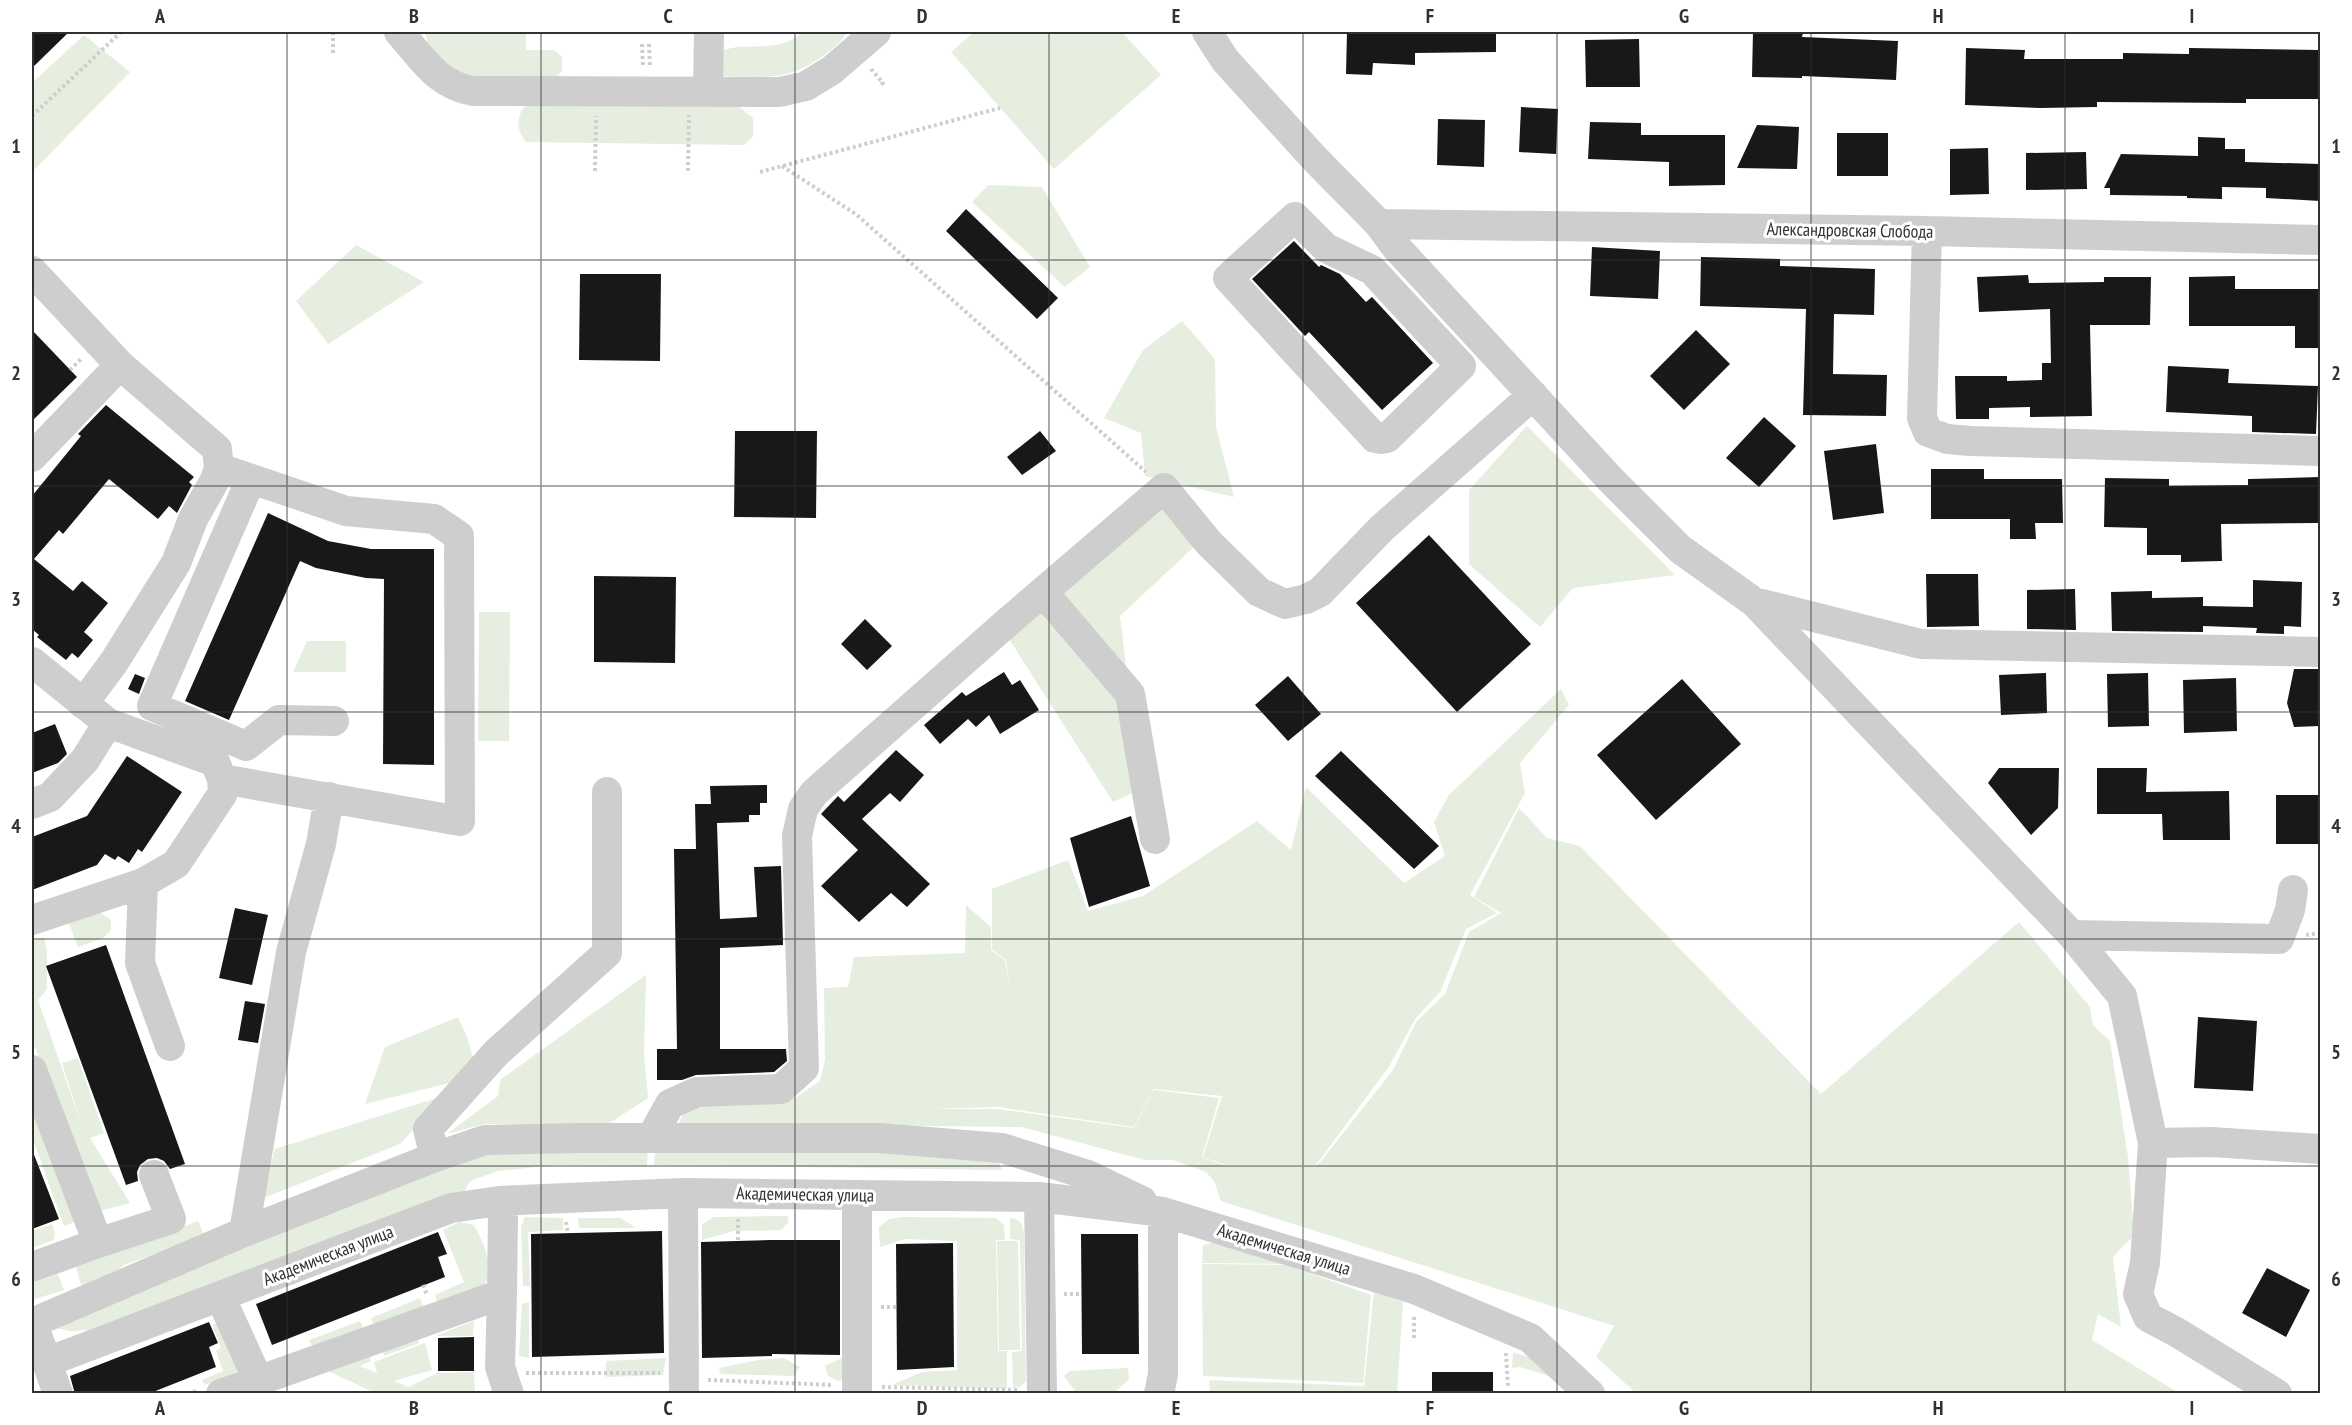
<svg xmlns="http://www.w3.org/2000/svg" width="2352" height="1425" viewBox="0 0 2352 1425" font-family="'PT Sans Narrow',sans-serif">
  <rect width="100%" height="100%" fill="#fff"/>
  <path fill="#e5eedf" d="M425 32H526V50H554L562 57V71L553 80 464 79 430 53Z
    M803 32H846C843 41 836 45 828 52 790 82 767 77 722 76L717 53C745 38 775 57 803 32Z
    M974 32H1122L1161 75 1054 169 951 52Z
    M84 35 130 72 32 172V83Z
    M533 104 738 106 753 118V136L744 145 526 142C517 130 516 121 523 108Z
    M988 185 1042 187 1090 267 1065 287 972 202Z
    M356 245 424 282 328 344 296 301Z
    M1182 321 1215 359 1216 427 1234 497 1145 476 1141 433 1104 418 1143 350Z
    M1527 426 1675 575 1573 588 1540 627 1469 564V490Z
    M1161 502 1195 546 1120 616 1141 789 1113 802 1009 639Z
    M479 612H510L509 741H478Z
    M307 641H346V672H293Z
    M1561 689 1569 705 1520 763 1525 793 1470 895 1497 913 1466 929 1440 992 1416 1018 1388 1068 1316 1165H1226L1203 1157 1222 1096 1154 1089 1134 1127 998 1107 927 1109H998L1134 1128 1154 1090 1219 1098 1202 1157 1226 1166H1317L1393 1070 1416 1022 1445 994 1469 932 1501 913 1474 897 1519 808 1547 838 1580 846 1821 1094 2019 922 2090 1007 2093 1025 2110 1041 2128 1157 2134 1235 2113 1257 2121 1327 2098 1314 2092 1340 2179 1393H1636L1596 1357 1614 1326 1221 1201 1214 1181 1206 1172 1173 1160H1145L1021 1127 679 1123 687 1105 795 1098 820 1081 825 1060 824 988 848 987 854 957 965 953 966 905 991 927V950L1005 960 1011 993 1006 960 992 949V889L1068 860 1088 911 1143 896 1257 821 1291 850 1306 787 1404 883 1445 856 1434 822 1449 795Z
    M100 912 111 920V930L103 938 78 947 68 921Z
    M44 937 47 950V989L38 1000 82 1126 62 1063 78 1058 104 1133 90 1138 130 1203 100 1211 32 1040V941Z
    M646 975 644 1054 648 1098 608 1124H484L447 1134 498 1096 500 1080Z
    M458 1017 467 1037 475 1065 457 1081 365 1104 385 1047Z
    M32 1081 80 1220 64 1226 32 1137Z
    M446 1095 400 1144 261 1199 275 1149Z
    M648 1148 647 1166 555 1165 498 1171 470 1181 464 1193 95 1330 70 1331 56 1328 61 1319 493 1149Z
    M655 1148 996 1155 1002 1170 654 1165Z
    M788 1216V1222L782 1230 734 1231 702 1240V1224L714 1217Z
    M525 1217 563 1218V1230L528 1232 530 1286H523L521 1227Z
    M903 1217 996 1218 1004 1225 1005 1240H996L998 1351H1007V1389L892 1385 922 1372 957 1370V1241L905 1239 880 1247 879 1227 889 1219Z
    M578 1218H621L636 1228H579Z
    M1010 1218C1020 1219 1022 1223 1024 1233L1026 1381 1020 1387 1013 1388 1012 1352 1022 1351 1020 1240 1010 1239Z
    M198 1221 203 1233 186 1243 124 1265 110 1276 81 1285 76 1267Z
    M459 1222 474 1225C485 1245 494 1266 484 1288L438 1306 435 1295 464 1282 443 1230Z
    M52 1224 55 1234 54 1240 32 1248V1231Z
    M997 1241H1018L1020 1350H999Z
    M1216 1242 1286 1264 1202 1263 1203 1245Z
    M1202 1264 1287 1265 1371 1295 1363 1383 1203 1376Z
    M58 1274 64 1290 32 1300V1283Z
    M1374 1291 1403 1302 1397 1393H1210L1209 1380 1364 1386Z
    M420 1298 425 1311 375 1329 371 1318Z
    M529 1302V1358L519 1356 522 1304Z
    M360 1321 365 1331 313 1348 309 1340Z
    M474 1321 473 1336H437V1335Z
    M220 1322 238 1371 205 1385 202 1380 223 1371 216 1351 221 1348 212 1325Z
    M418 1340 419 1343 384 1356 383 1351Z
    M425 1343 432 1370 394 1381 409 1387 437 1373 474 1372 475 1393H375L328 1371 369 1355 371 1361 360 1366 377 1373 374 1362Z
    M857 1351 848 1376 838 1381 828 1376 825 1366Z
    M1513 1352 1554 1366 1562 1380 1520 1367 1512 1368Z
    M666 1358 663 1375 606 1377V1361Z
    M784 1358 800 1367 794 1376 721 1374 719 1368 758 1360Z
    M1128 1368 1129 1379 1116 1391H1075L1064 1376 1070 1371Z"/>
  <path fill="#181818" d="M32 32H69L32 68Z
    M1347 32H1496V52L1415 53V65L1373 63 1372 75 1346 74Z
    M1753 32 1803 33 1802 37 1898 41 1896 80 1802 76V78L1752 77Z
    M1639 39 1640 87H1586L1585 40Z
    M1966 48 2025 50 2024 59H2123V53L2189 54V48L2320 50V99H2246V103L2097 102V107L2040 108 1965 105Z
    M1521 107 1558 109 1556 154 1519 152Z
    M1438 119 1485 120 1484 167 1437 165Z
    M1590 122 1641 123V135H1725V185L1669 186V162L1588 159Z
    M1757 125 1799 127 1797 169 1737 168Z
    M1837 133H1888V176H1837Z
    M2198 137 2225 138V149H2245V162L2320 164V201L2266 198V188L2222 187V199L2187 198V196L2110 195V188H2104L2121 154 2198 156Z
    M1988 148 1989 194 1950 195V149Z
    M2086 152 2087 189 2026 190V153Z
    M966 209 1058 298 1037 319 946 231Z
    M1294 241 1319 267 1321 265 1340 274 1366 302 1372 297 1433 363 1382 410 1309 332 1305 336 1252 279Z
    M1592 247 1660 251 1658 299 1590 296Z
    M1701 257 1780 259V266L1875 269 1874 315 1834 314 1833 374 1887 375 1886 416 1803 415 1806 309 1700 306Z
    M580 274H661L660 361 579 360Z
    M2028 275 2029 283 2104 282V277H2151L2150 325H2090L2092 416 2030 417V407L1989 408V419H1956L1955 376H2007V381L2042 380V363H2051L2050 309 1979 312 1977 277Z
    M2235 276V289H2320V348H2295V326H2189V277Z
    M32 330 77 377 32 421Z
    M1696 330 1730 364 1684 410 1650 376Z
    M2168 366 2229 369 2228 383 2318 386 2316 434 2252 432V416L2166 412Z
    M106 405 194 477 189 482 192 485 177 513 169 506 158 519 109 479 63 534 59 530 34 559 73 591 82 581 108 603 84 632 93 640 78 658 72 653 66 660 37 637 39 635 32 629V496L81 436 78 434Z
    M1764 417 1796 446 1759 487 1726 458Z
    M735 431H817L816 518 734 517Z
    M1040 431 1056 451 1022 475 1007 457Z
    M1876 444 1884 513 1833 520 1824 451Z
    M1931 469H1984V479H2062L2063 523H2035L2036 539H2010V519H1931Z
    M2320 477V523L2221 524 2222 561 2181 562V555H2147V528L2104 527 2105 478 2169 479V486L2248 485V479Z
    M268 513 328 541 371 549H434V765L383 764 384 579 366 578 316 568 300 561 229 720 185 701Z
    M1429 535 1531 644 1457 712 1356 603Z
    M1926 574H1978L1979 626 1927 627Z
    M594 576 676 577 675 663 594 662Z
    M2253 580 2302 582 2301 627 2284 626V634L2256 633 2257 628 2203 626V632L2112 631 2111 592 2152 591V598L2203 597V606L2253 607Z
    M2075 589 2076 630 2027 629V590Z
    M865 619 892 646 867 670 841 644Z
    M2294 669H2320V726L2294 727 2287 703Z
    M1004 672 1012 685 1020 680 1039 710 1000 734 989 715 976 727 968 719 940 744 924 725 962 692 966 696Z
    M2046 673 2047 713 2001 715 1999 675Z
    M2148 673 2149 726 2108 727 2107 674Z
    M135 674 145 678 139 694 128 689Z
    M1288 676 1321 714 1288 741 1255 705Z
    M2236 678 2237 731 2184 733 2183 680Z
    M1682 679 1741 744 1656 820 1597 755Z
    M55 724 67 754 58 763 32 773V733Z
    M896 750 924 775 900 802 890 793 862 819 930 884 907 907 891 893 859 922 821 886 858 850 821 814 838 796 844 802Z
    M1341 751 1439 846 1414 869 1315 776Z
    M127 756 182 792 142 852 138 849 129 863 118 856 115 860 105 854 97 865 32 890V837L87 816Z
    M1999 768H2059L2058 808 2031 835 1988 783Z
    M2097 768H2147L2146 792 2229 791 2230 840H2163L2162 814H2097Z
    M767 785V803H760V815H749V822L717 823 720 919 757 917 754 867 781 866 783 945 720 948V1049H786L787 1061 774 1072 696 1075 682 1080H657V1049H677L674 849H696L695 804H711L710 786Z
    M2276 795H2320V844H2276Z
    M1131 816 1150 886 1089 907 1070 838Z
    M235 908 268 915 252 985 219 978Z
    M106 945 185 1164 170 1169 164 1161 157 1158 148 1159 140 1165 137 1172 138 1181 126 1185 46 966Z
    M245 1001 265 1004 258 1043 238 1040Z
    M2198 1017 2257 1021 2253 1091 2194 1088Z
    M32 1152H33L59 1219 32 1229Z
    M662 1231 664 1353 532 1357 531 1234Z
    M438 1232 447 1254 438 1257 445 1277 272 1345 256 1304Z
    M1081 1234H1138L1139 1354H1082Z
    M770 1240H840V1355L772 1354V1356L702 1358 701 1242Z
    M953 1243 954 1367 897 1370 896 1244Z
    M2267 1268 2310 1290 2286 1337 2242 1313Z
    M209 1322 218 1343 209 1347 216 1367 148 1394H75L70 1376Z
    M474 1337V1371H438V1338Z
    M1432 1372H1493V1394H1432Z"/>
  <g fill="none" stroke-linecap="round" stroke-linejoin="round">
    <path stroke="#cecece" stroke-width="4" stroke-dasharray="3 3" stroke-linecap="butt" d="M333 32V53
      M642 44 643 68
      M649 44 650 68
      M871 69 883 83 880 85
      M32 116 121 32
      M782 166 857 215 1146 472
      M595 171 596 116
      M688 171 689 115
      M760 172 1000 108
      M70 370 81 359
      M2306 935 2320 933
      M738 1219V1242
      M566 1222 568 1233
      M423 1285 427 1295
      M1064 1294H1082
      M881 1307H897
      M1414 1338V1315
      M1506 1353 1508 1386
      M526 1373H660
      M708 1380 833 1385
      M882 1387 1018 1390
      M188 1394 196 1391"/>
    <path stroke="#cecece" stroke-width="30" d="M399 32C422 58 437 85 473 91L780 92 806 86 832 70 876 32
      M1207 32 1225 60 1314 158 1379 224 1396 247 1610 479 1680 549 1754 602 2072 935 2122 996 2153 1143 2211 1142 2320 1149
      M708 92 709 32
      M1295 217 1326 248 1372 270 1461 366 1387 438 1381 439 1375 438 1228 278Z
      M1379 224 1927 231 2320 240
      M1927 231 1922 418 1928 432 1947 439 1970 441 2320 451
      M32 271 120 365 217 449 219 468 215 480 193 519 176 563 114 662 83 704
      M32 457 120 365
      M219 468 346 511 434 519 459 536 460 821 222 779
      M251 479 152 706 246 746 279 720 334 721
      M1043 592 1130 694 1155 839
      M1754 602 1921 644 2320 652
      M32 662 108 723 215 762 222 779 223 793 176 864 143 883 32 920
      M32 804 50 797 85 760 108 723
      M143 883 140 963 170 1046
      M2072 935 2279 939 2290 910 2293 890
      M32 1070 98 1243 32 1267
      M651 1138 670 1104 697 1092 781 1089 804 1068 797 836 803 809 814 793 1010 620 1164 488 1209 543 1259 592 1285 604 1306 599 1320 592 1382 528 1533 395
      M2153 1143 2145 1263 2138 1294 2148 1317 2178 1333 2277 1394
      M435 1157 428 1129 496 1053 607 953V792
      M683 1193 684 1394
      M857 1195V1394
      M1039 1197 1042 1394
      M244 1232 291 952 321 844 329 797
      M98 1243 171 1219 154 1175
      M502 1294 500 1367 509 1394
      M220 1296 258 1380
      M32 1322 47 1362 451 1208 499 1201 683 1193 1039 1197 1163 1212 1414 1289 1530 1338 1590 1394
      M32 1323 244 1232 435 1157 485 1140 579 1138H879L1002 1148 1088 1175 1142 1201
      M47 1362 58 1394
      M221 1394 502 1294 503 1216 499 1201
      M1159 1394 1163 1374V1212"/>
  </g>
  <path fill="none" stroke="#313131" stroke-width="1.5" stroke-opacity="0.55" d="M287 32V1394M541 32V1394M795 32V1394M1049 32V1394M1303 32V1394M1557 32V1394M1811 32V1394M2065 32V1394M32 260H2320M32 486H2320M32 712H2320M32 939H2320M32 1166H2320"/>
  <g text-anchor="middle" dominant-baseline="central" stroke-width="6" stroke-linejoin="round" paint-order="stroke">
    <g font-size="18" fill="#313131" stroke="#fff">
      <text transform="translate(1850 230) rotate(1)">Александровская Слобода</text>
      <text transform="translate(805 1194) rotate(1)">Академическая улица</text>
      <text transform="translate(1284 1249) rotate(17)">Академическая улица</text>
      <text transform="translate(328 1255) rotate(-21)">Академическая улица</text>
    </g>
  </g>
  <rect width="2352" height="1425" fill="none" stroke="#ffffff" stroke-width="66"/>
  <rect x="33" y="33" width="2286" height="1359" fill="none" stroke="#313131" stroke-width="2"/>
  <g font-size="20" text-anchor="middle" font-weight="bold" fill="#313131">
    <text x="160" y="23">A</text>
    <text x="414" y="23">B</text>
    <text x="668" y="23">C</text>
    <text x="922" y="23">D</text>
    <text x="1176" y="23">E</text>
    <text x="1430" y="23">F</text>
    <text x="1684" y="23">G</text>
    <text x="1938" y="23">H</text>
    <text x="2192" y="23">I</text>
    <text x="16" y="153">1</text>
    <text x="2336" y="153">1</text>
    <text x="16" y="380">2</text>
    <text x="2336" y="380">2</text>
    <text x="16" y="606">3</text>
    <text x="2336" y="606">3</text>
    <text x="16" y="833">4</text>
    <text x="2336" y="833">4</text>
    <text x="16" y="1059">5</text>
    <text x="2336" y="1059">5</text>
    <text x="16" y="1286">6</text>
    <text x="2336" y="1286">6</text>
    <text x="160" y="1415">A</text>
    <text x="414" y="1415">B</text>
    <text x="668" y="1415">C</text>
    <text x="922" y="1415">D</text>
    <text x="1176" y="1415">E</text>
    <text x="1430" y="1415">F</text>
    <text x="1684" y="1415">G</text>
    <text x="1938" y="1415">H</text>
    <text x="2192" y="1415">I</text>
  </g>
</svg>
